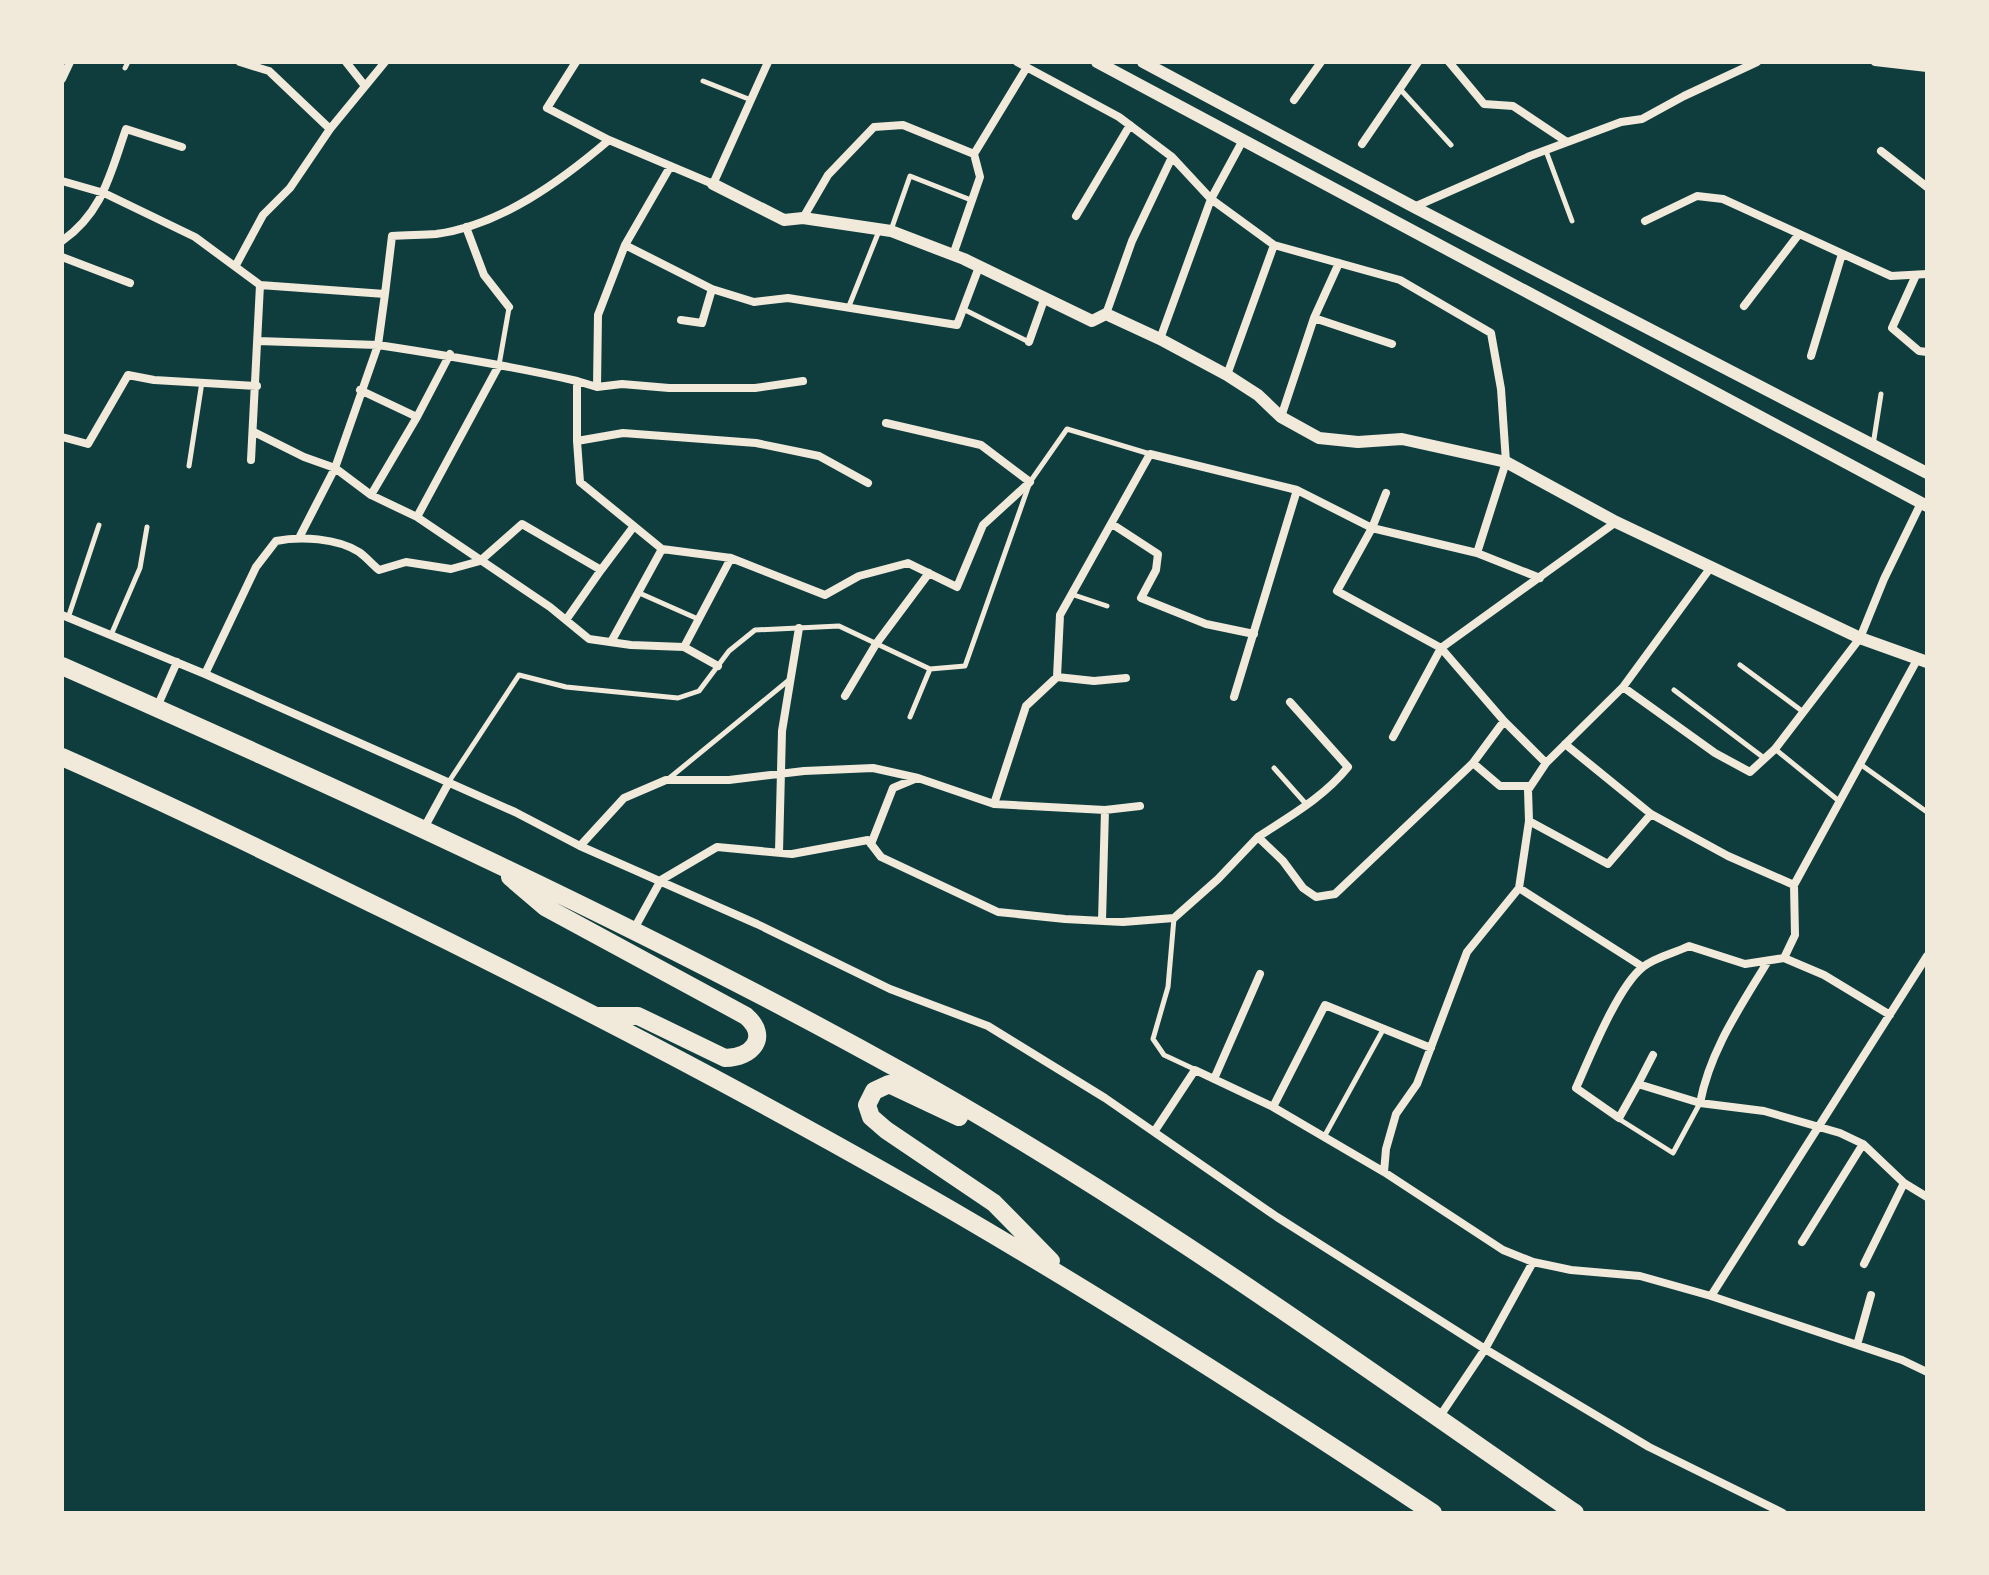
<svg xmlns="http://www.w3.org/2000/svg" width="1989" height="1575" viewBox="0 0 1989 1575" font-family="Manrope,sans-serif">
  <rect width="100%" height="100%" fill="#0f3d3e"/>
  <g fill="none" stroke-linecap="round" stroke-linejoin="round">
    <path stroke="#f1e9da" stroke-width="5" d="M125 68 128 62
      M703 81 751 100
      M1400 89 1451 145
      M1546 151 1572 221
      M891 230 910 176 971 200
      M849 306 879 231
      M963 309 1029 342
      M499 365 509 308
      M1873 445 1881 394
      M189 466 202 382
      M637 592 698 619
      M1071 594 1107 606
      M68 618 99 525
      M111 635 140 568 147 527
      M1740 665 1802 711
      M1674 690 1764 758
      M910 717 930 669
      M1775 749 1839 801
      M1860 764 1927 812
      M1274 768 1306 804
      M667 780 789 680
      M448 783 519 675 566 687 678 698 699 691 729 651 755 630 839 626 930 669 965 666 1030 482 1067 429 1150 454
      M1174 918 1168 987 1153 1039 1164 1055 1194 1069
      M1619 1119 1673 1153 1700 1103
      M1324 1137 1384 1028"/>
    <path stroke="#f1e9da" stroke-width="8" d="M240 62 269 71 330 129
      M346 62 365 86
      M576 62 547 108 609 140
      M1017 62 1119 117 1172 157 1211 199 1274 245 1400 280 1491 333 1501 389 1506 462 1477 553
      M1449 62 1484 104 1513 106 1567 142
      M1875 62 1927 68
      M62 79 70 62
      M1294 100 1321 62
      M1362 144 1418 62
      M1881 151 1927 187
      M670 167 625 245 712 289 702 323 681 320
      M62 181 104 193 195 237 260 285 385 294 378 345C444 355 511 366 577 381V441L580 482 662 549
      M1414 207 1530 156 1621 122 1642 119 1684 96 1757 62
      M1076 216 1130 125
      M803 218 828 175 874 127 903 125 974 154
      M1645 221 1697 196 1723 199 1891 276 1927 274
      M466 227 484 275 509 307
      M62 241C103 212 110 174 126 129L182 147
      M953 255 980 177 974 154 1027 67
      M62 257 130 283
      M236 265 263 215 290 188 330 129 385 62
      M1916 275 1892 328 1919 351 1927 352
      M712 289 754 302 788 298 957 325 979 267
      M385 294 392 236C407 235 422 235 436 234 501 225 561 181 609 140L713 184 768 62
      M1744 306 1799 234
      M1106 314 1132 241 1172 157
      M1314 318 1392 344
      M1160 339 1211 199 1243 140
      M258 341 378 345 335 468 300 536
      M1029 342 1044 300
      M1811 356 1842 254
      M1227 375 1274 245
      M577 381 597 387 622 384 669 388H755L803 381
      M597 387 598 315 625 245
      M360 390 417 417
      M1281 417 1314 318 1339 263
      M254 432 304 457 335 468 371 495 417 517 550 607 589 639 631 645 684 647 718 666
      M62 437 88 444 128 375 154 380 257 386
      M577 441 623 433 756 443 819 456 868 483
      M251 460 260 285
      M1386 493 1372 528 1337 591 1441 648 1504 721 1546 763
      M371 495 417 417 450 354
      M417 517 498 367
      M1112 524 1158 554 1156 570 1141 598 1206 624 1254 634
      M62 615 205 674 515 812 580 846 757 924 890 989 988 1026 1105 1098 1277 1217 1485 1349 1649 1447 1783 1513
      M566 620 601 570
      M611 642 662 549 731 558 825 595 859 576 908 563 957 587 983 525 1030 482 981 445 886 423
      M684 647 731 558
      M205 674 256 567 276 541C300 536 337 538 359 552 366 557 372 564 379 570L406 562 451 569 480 561 522 524 601 570 634 526
      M1057 677 1060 615 1150 454 1297 490 1372 528 1477 553 1540 578
      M1623 687 1715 753 1750 772 1775 749 1860 638 1884 579 1921 503
      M845 696 876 644 929 573
      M1234 697 1297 490
      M157 707 177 662
      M1393 737 1441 648 1616 522
      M1565 744 1651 814 1728 856 1794 885 1795 935 1784 958
      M1473 763 1504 721
      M994 804 1026 706 1057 677 1094 681 1126 678
      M1529 821 1608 864 1651 814
      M424 828 448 784
      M1258 837C1290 816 1324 797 1348 767L1290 702
      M871 844 893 788 917 778
      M580 846 624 798 666 780H729L804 771 873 768 918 778 994 804 1105 810 1140 806
      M779 852 782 731 799 628
      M1794 885 1918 658
      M1519 888 1643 967
      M1102 921 1105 810
      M634 929 661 880 717 847 792 854 868 840 881 857 998 912 1065 919 1123 922 1174 918 1218 879 1258 837 1283 861 1303 888 1316 897 1335 894 1473 763 1500 786H1530
      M1890 1015 1824 975 1784 958 1745 964 1689 946C1675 953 1655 957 1643 967 1618 986 1589 1059 1576 1088L1619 1118 1638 1084 1700 1103 1764 1111 1840 1133 1863 1144 1904 1183 1927 1197
      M1214 1079 1260 974
      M1638 1084 1653 1055
      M1700 1103C1710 1050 1741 1006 1768 961
      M1273 1107 1325 1005 1431 1048
      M1154 1132 1195 1070 1273 1107 1384 1172 1503 1250 1533 1262 1571 1270 1640 1276 1711 1296 1902 1360 1927 1372
      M1384 1172 1386 1149 1396 1114 1417 1084 1467 952 1519 888 1529 821 1528 790 1546 763 1623 687 1711 567
      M1802 1242 1863 1144
      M1864 1264 1904 1183
      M1711 1296 1927 956
      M1857 1345 1871 1295
      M1438 1419 1485 1349 1533 1262"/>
    <path stroke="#f1e9da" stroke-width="12" d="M1097 62 1927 506
      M1143 62 1414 207 1927 473
      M713 184 784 220 803 218 891 231 964 259 1092 321 1106 314 1160 339 1227 375 1258 395 1281 417 1319 438 1358 442 1402 439 1506 462 1616 522 1860 638 1927 662"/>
    <path stroke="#f1e9da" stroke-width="18" d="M62 666C347 792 631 921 903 1072 1138 1203 1355 1361 1575 1513
      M62 757C173 806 281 859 389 912 609 1020 825 1133 1034 1259 1169 1340 1302 1426 1433 1513
      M510 877 545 907 746 1016C770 1037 752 1058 725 1058L638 1016H599
      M959 1117 889 1084 874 1091 867 1105 871 1117 886 1130 994 1203 1051 1261"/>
  </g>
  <rect width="1989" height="1575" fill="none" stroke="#f1e9da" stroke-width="128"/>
</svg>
